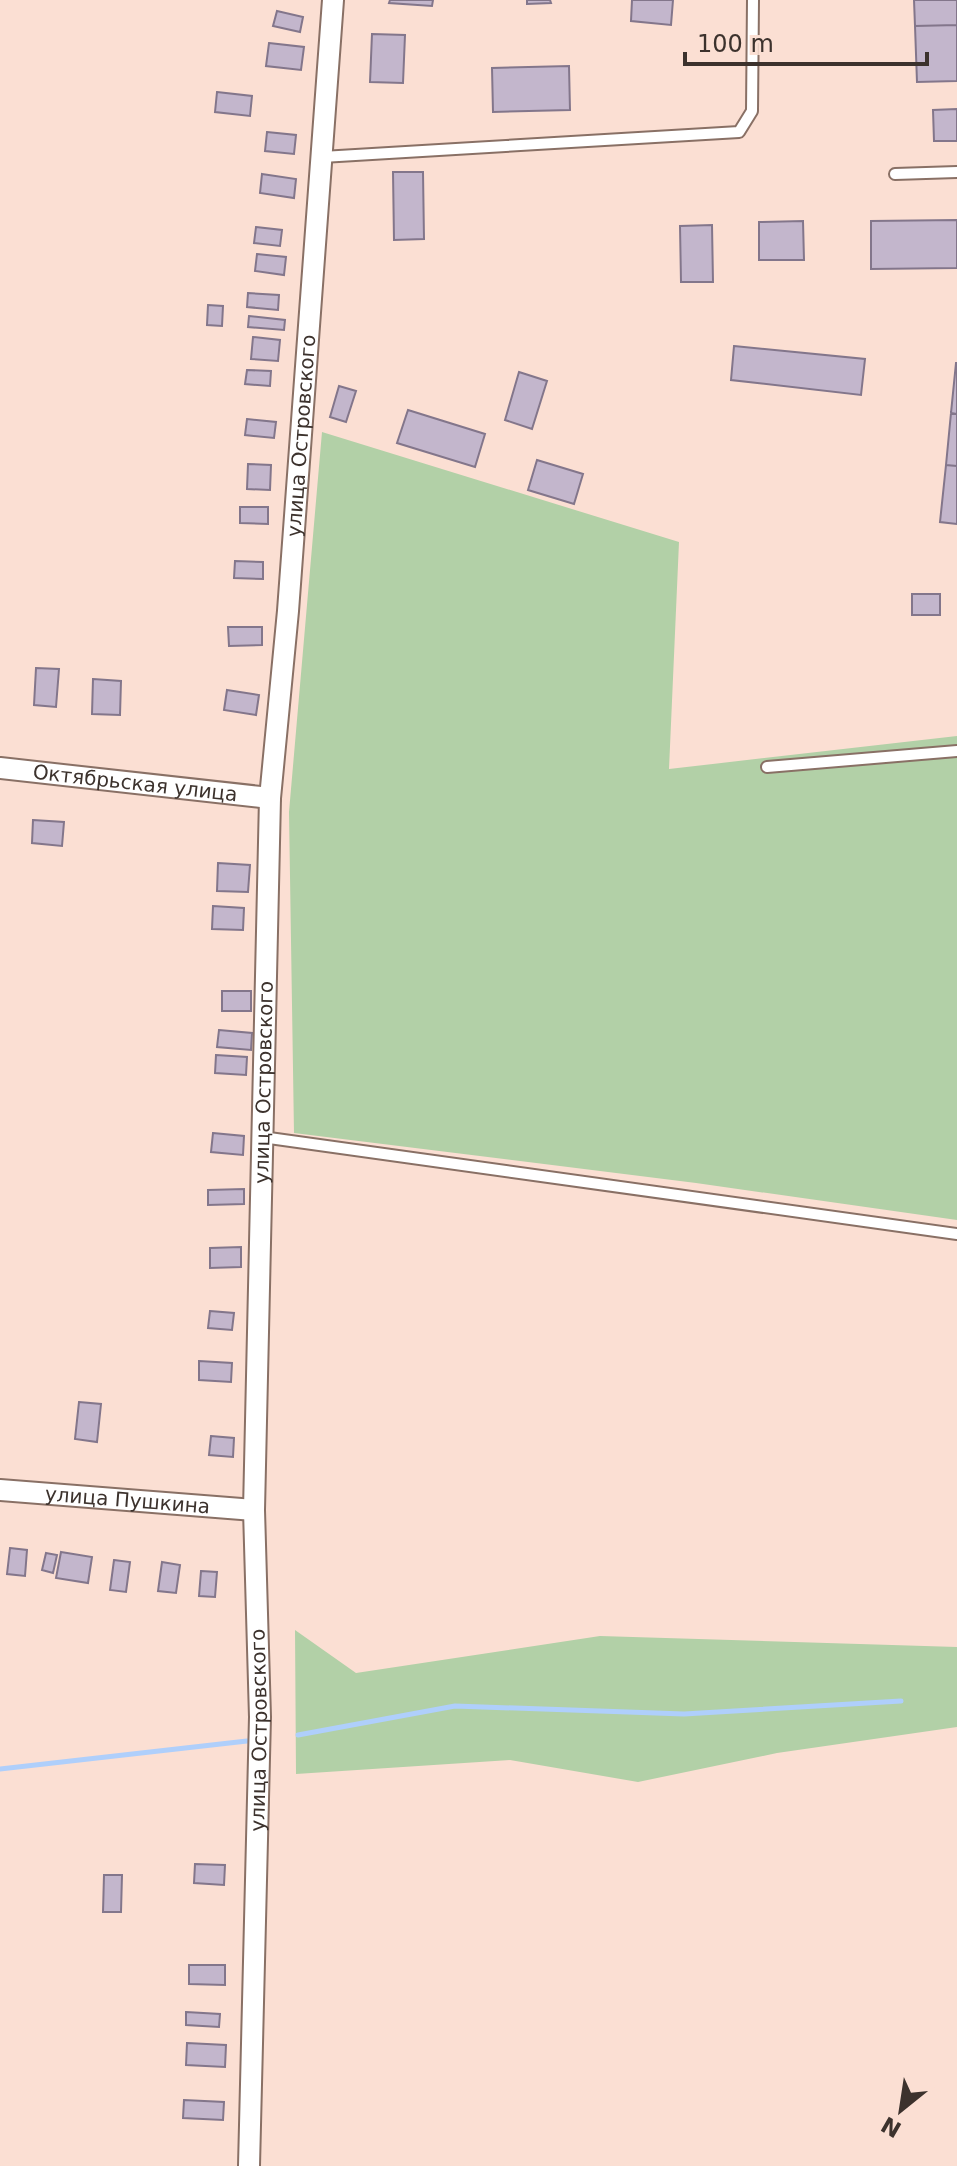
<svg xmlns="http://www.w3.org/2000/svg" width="957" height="2166" viewBox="0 0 957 2166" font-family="'DejaVu Sans',sans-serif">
  <rect width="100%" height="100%" fill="#fbdfd3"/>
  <path fill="#b2d0a7" d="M322 432 679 542 669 769 957 736V1220L696 1183 294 1133 289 812Z
    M295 1630 356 1673 600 1636 957 1647V1727L777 1753 638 1782 510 1760 296 1774Z"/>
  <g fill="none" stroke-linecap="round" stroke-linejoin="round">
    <path stroke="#afcffb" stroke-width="5" d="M298 1735 455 1706 684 1714 901 1701
      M0 1769 247 1741"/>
  </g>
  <path fill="#c3b6cc" stroke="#83768b" stroke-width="2" d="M390 0H433L432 6 389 3Z
    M527 0H550L551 3 527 4Z
    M632 0H673L671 25 631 21Z
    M914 0H957V25L915 26Z
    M277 11 303 17 300 32 273 26Z
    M957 25V81L917 82 915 26Z
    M372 34 405 35 403 83 370 82Z
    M269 43 304 47 301 70 266 66Z
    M569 66 570 110 493 112 492 68Z
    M217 92 252 96 250 116 215 112Z
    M957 109V141H934L933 110Z
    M267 132 296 135 294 154 265 151Z
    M393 172H423L424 239 394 240Z
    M262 174 296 179 294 198 260 193Z
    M957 220V268L871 269V221Z
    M803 221 804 260H759V222Z
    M712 225 713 282H681L680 226Z
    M256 227 282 230 280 246 254 243Z
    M257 254 286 257 284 275 255 271Z
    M248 293 279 295 278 310 247 307Z
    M208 305 223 306 222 326 207 325Z
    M249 316 285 320 284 330 248 327Z
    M253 337 280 340 278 361 251 359Z
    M734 346 865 359 861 395 731 380Z
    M956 363H957V414L951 413Z
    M247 370 271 371 270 386 245 384Z
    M519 372 547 381 532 429 505 420Z
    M339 386 356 391 346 422 330 417Z
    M408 410 485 434 475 467 397 443Z
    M951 413 957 414V466L946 465Z
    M247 419 276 422 274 438 245 435Z
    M537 460 583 474 574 504 528 490Z
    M248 464 271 465 270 490 247 489Z
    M946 465 957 466V524L940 522Z
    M240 507H268V524L240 523Z
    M235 561 263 562V579L234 578Z
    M912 594H940V615H912Z
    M228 627H262V645L229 646Z
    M36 668 59 669 56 707 34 705Z
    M93 679 121 681 120 715 92 714Z
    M227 690 259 695 256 715 224 710Z
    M33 820 64 822 62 846 32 843Z
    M218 863 250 865 248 892 217 891Z
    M213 906 244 908 243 930 212 929Z
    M222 991H251V1011H222Z
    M219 1030 252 1033 251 1050 217 1047Z
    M216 1055 247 1057 246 1075 215 1073Z
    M213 1133 244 1136 243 1155 211 1152Z
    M244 1189V1204L208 1205V1190Z
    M241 1247V1267L210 1268V1248Z
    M210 1311 234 1313 232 1330 208 1328Z
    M199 1361 232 1363 231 1382 199 1380Z
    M79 1402 101 1404 97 1442 75 1439Z
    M211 1436 234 1438 233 1457 209 1455Z
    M10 1548 27 1550 25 1576 7 1574Z
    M61 1552 92 1557 88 1583 56 1578Z
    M46 1553 57 1555 53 1573 42 1570Z
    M114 1560 130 1562 126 1592 110 1590Z
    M162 1562 180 1565 176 1593 158 1591Z
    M201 1571 217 1572 215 1597 199 1596Z
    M195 1864 225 1865 224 1885 194 1883Z
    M104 1875H122L121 1912H103Z
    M189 1965H225V1985L189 1984Z
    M186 2012 220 2014 219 2027 186 2025Z
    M187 2043 226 2045 225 2067 186 2065Z
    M184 2100 224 2102 223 2120 183 2118Z"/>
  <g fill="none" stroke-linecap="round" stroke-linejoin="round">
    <g stroke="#897065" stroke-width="14">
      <path id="lane" d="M322 157 739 132 752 111 753 0
        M895 174 957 172
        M767 767 957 751
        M262 1137 957 1234"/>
    </g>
    <g stroke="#897065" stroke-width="24">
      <g id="street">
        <path id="s1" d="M0 768 270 798"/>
        <path id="s2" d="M0 1490 254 1510"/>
        <path id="s3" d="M249 2166 260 1717 254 1510 270 798 288 611 333 0"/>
      </g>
    </g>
    <use href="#lane" stroke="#fff" stroke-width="10"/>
    <use href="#street" stroke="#fff" stroke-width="20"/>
  </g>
  <g text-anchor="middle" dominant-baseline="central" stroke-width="7" stroke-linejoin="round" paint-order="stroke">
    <g font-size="20" fill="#3c322d" stroke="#fbdfd3">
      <text stroke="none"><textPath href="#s3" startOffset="1732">улица Островского</textPath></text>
      <text stroke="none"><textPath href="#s1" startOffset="136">Октябрьская улица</textPath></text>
      <text stroke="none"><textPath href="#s3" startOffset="1084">улица Островского</textPath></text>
      <text stroke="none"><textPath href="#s2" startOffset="128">улица Пушкина</textPath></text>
      <text stroke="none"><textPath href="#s3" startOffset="436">улица Островского</textPath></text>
    </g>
  </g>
  <g transform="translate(901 2110) rotate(210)" stroke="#fbdfd3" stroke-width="6" paint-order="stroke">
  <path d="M0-6L14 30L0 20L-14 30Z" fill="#3c322d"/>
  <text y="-12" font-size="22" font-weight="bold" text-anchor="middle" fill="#3c322d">N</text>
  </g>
  <path d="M685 52v12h242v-12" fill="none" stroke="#3c322d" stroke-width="4"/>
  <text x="697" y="52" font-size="24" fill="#3c322d" stroke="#fbdfd3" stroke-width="6" paint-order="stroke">100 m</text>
</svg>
